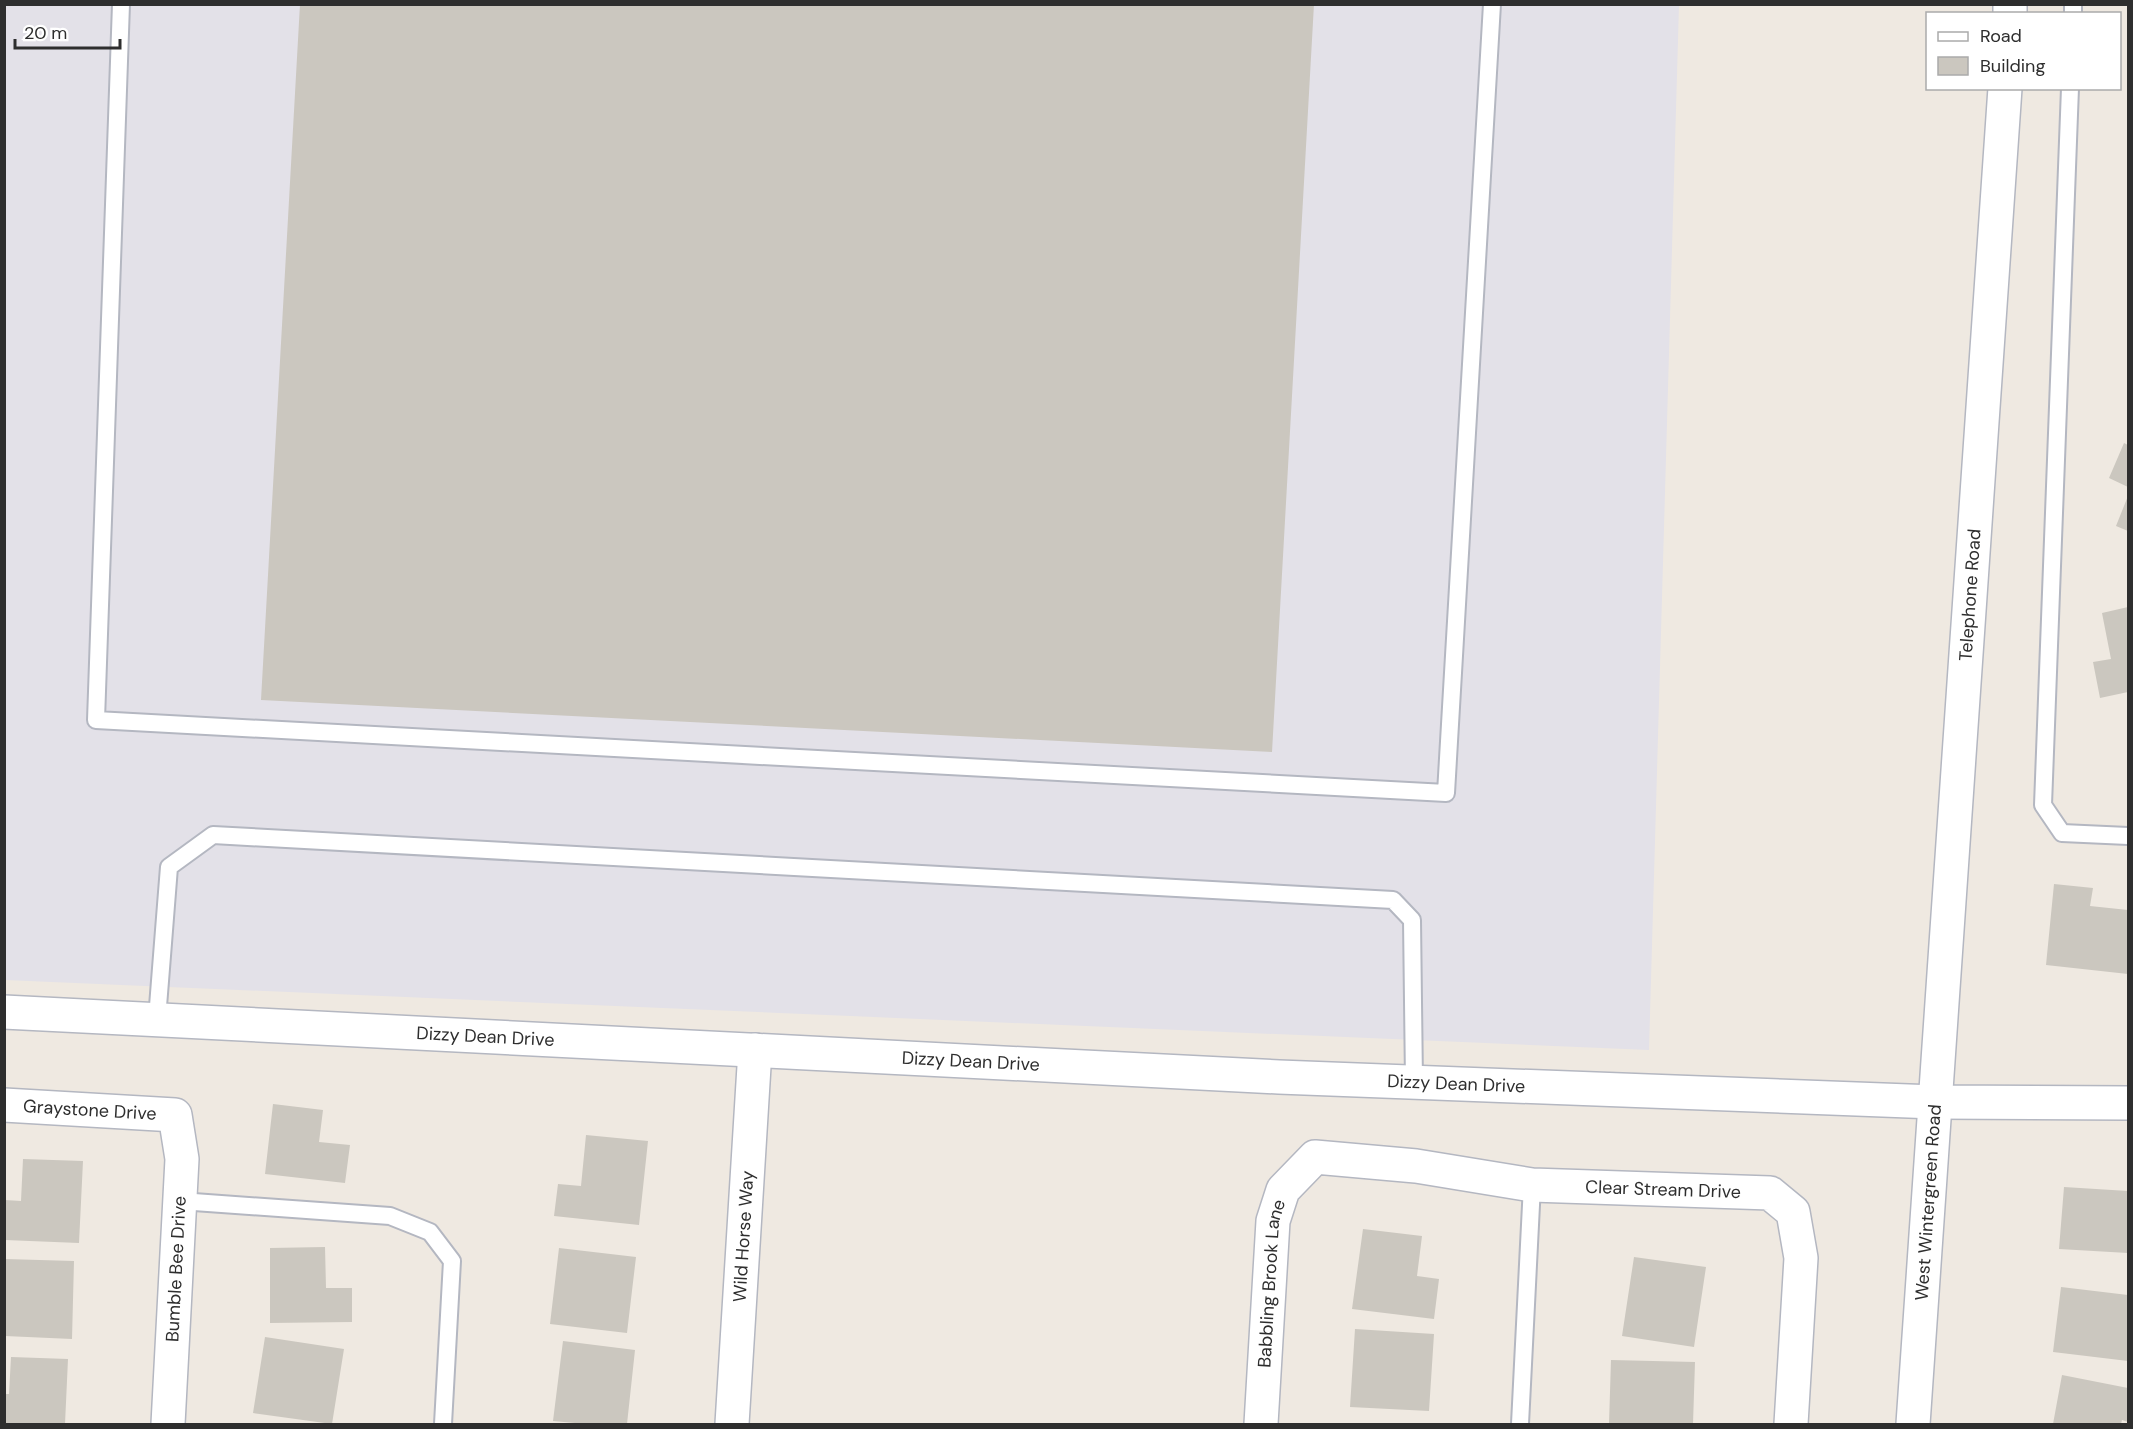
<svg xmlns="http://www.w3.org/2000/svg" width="2133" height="1429" viewBox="0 0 2133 1429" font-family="'DM Sans',sans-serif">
  <rect width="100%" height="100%" fill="#efe9e1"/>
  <path fill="#e3e1e8" d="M5 5H1679L1649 1050 5 980Z"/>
  <path fill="#cbc7bf" d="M300 4H1314L1272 752 261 700Z
    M2124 443 2128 445V487L2109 478Z
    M2128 496V531L2116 526Z
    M2128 607V692L2100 698 2093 662 2111 659 2102 613Z
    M2054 884 2093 888 2090 906 2128 910V974L2046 965Z
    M273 1104 323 1110 319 1142 350 1145 345 1183 265 1174Z
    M586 1135 648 1141 639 1225 554 1216 558 1184 581 1186Z
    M23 1159 83 1161 79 1243 5 1240V1200L21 1201Z
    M2064 1187 2128 1191V1253L2059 1249Z
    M1363 1229 1422 1236 1417 1276 1439 1279 1434 1319 1352 1309Z
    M325 1247 326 1288H352V1322L270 1323V1248Z
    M559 1248 636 1257 627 1333 550 1324Z
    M1634 1257 1706 1267 1694 1347 1622 1336Z
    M5 1259 74 1261 72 1339 5 1336Z
    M2061 1287 2128 1295V1361L2053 1352Z
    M1355 1329 1434 1334 1429 1411 1350 1407Z
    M265 1337 344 1349 332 1424 253 1413Z
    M563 1341 635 1350 627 1424H586L553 1421Z
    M11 1357 68 1359 65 1424H4V1394H9Z
    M1611 1360 1695 1362 1693 1424H1609Z
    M2062 1375 2128 1388V1422L2122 1420 2121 1424H2053Z"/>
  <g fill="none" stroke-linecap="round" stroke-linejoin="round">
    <g stroke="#b4b7c1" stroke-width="20">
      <path id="service" d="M121 4 96 720 1446 793 1492 4
        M2073 14V4
        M2070 88 2043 805 2062 833 2128 836
        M157 1019 169 867 213 835 1393 900 1412 920 1414 1082
        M180 1201 390 1216 430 1232 452 1261 443 1424
        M1520 1424 1532 1185"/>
    </g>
    <g stroke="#b4b7c1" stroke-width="36">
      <g id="minor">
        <path id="s1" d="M4 1105 175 1115 182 1159 168 1424"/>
        <path id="s2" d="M732 1424 755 1050"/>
        <path id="s3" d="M1261 1424 1273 1221 1283 1190 1315 1157 1416 1166 1532 1185 1770 1193 1793 1212 1801 1258 1791 1424"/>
      </g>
    </g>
    <g stroke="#b4b7c1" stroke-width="36">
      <g id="tertiary">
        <path id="s4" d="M4 1012 1279 1077 1935 1102 2128 1103"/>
      </g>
    </g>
    <g stroke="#b4b7c1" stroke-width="36">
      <g id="secondary">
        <path d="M2010 14V4"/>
        <path id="s5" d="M1913 1424 2005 88"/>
      </g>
    </g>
    <use href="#service" stroke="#fff" stroke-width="16"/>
    <use href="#minor" stroke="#fff" stroke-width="33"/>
    <use href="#tertiary" stroke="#fff" stroke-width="33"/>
    <use href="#secondary" stroke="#fff" stroke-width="33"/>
  </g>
  <g text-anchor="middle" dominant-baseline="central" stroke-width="5" stroke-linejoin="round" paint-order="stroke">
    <g font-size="18" fill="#2e2e2e" stroke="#fff">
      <text stroke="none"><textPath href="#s5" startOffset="831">Telephone Road</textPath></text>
      <text stroke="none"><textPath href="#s4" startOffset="482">Dizzy Dean Drive</textPath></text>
      <text stroke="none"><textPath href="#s4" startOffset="968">Dizzy Dean Drive</textPath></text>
      <text stroke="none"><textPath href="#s4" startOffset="1454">Dizzy Dean Drive</textPath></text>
      <text stroke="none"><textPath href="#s1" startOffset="86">Graystone Drive</textPath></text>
      <text stroke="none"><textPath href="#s3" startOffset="632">Clear Stream Drive</textPath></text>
      <text stroke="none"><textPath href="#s5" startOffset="222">West Wintergreen Road</textPath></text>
      <text stroke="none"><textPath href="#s2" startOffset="188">Wild Horse Way</textPath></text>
      <text transform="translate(176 1269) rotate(-87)">Bumble Bee Drive</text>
      <text stroke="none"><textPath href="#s3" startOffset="141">Babbling Brook Lane</textPath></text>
    </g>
  </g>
  <rect width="2133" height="1429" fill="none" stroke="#2e2e2e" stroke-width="12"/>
  <rect x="1926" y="12" width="195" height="78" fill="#ffffff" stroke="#ababab" stroke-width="1.5"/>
  <rect x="1938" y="32" width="30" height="9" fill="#ffffff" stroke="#ababab" stroke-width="1.5"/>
  <text x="1980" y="42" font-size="18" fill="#2e2e2e">Road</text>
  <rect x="1938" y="57" width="30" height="18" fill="#cbc7bf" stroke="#ababab" stroke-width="1.5"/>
  <text x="1980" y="72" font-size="18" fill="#2e2e2e">Building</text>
  <path d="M15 39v9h105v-9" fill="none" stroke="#2e2e2e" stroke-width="3"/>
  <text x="24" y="39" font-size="18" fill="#2e2e2e" stroke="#ffffff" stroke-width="4.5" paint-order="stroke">20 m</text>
</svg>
